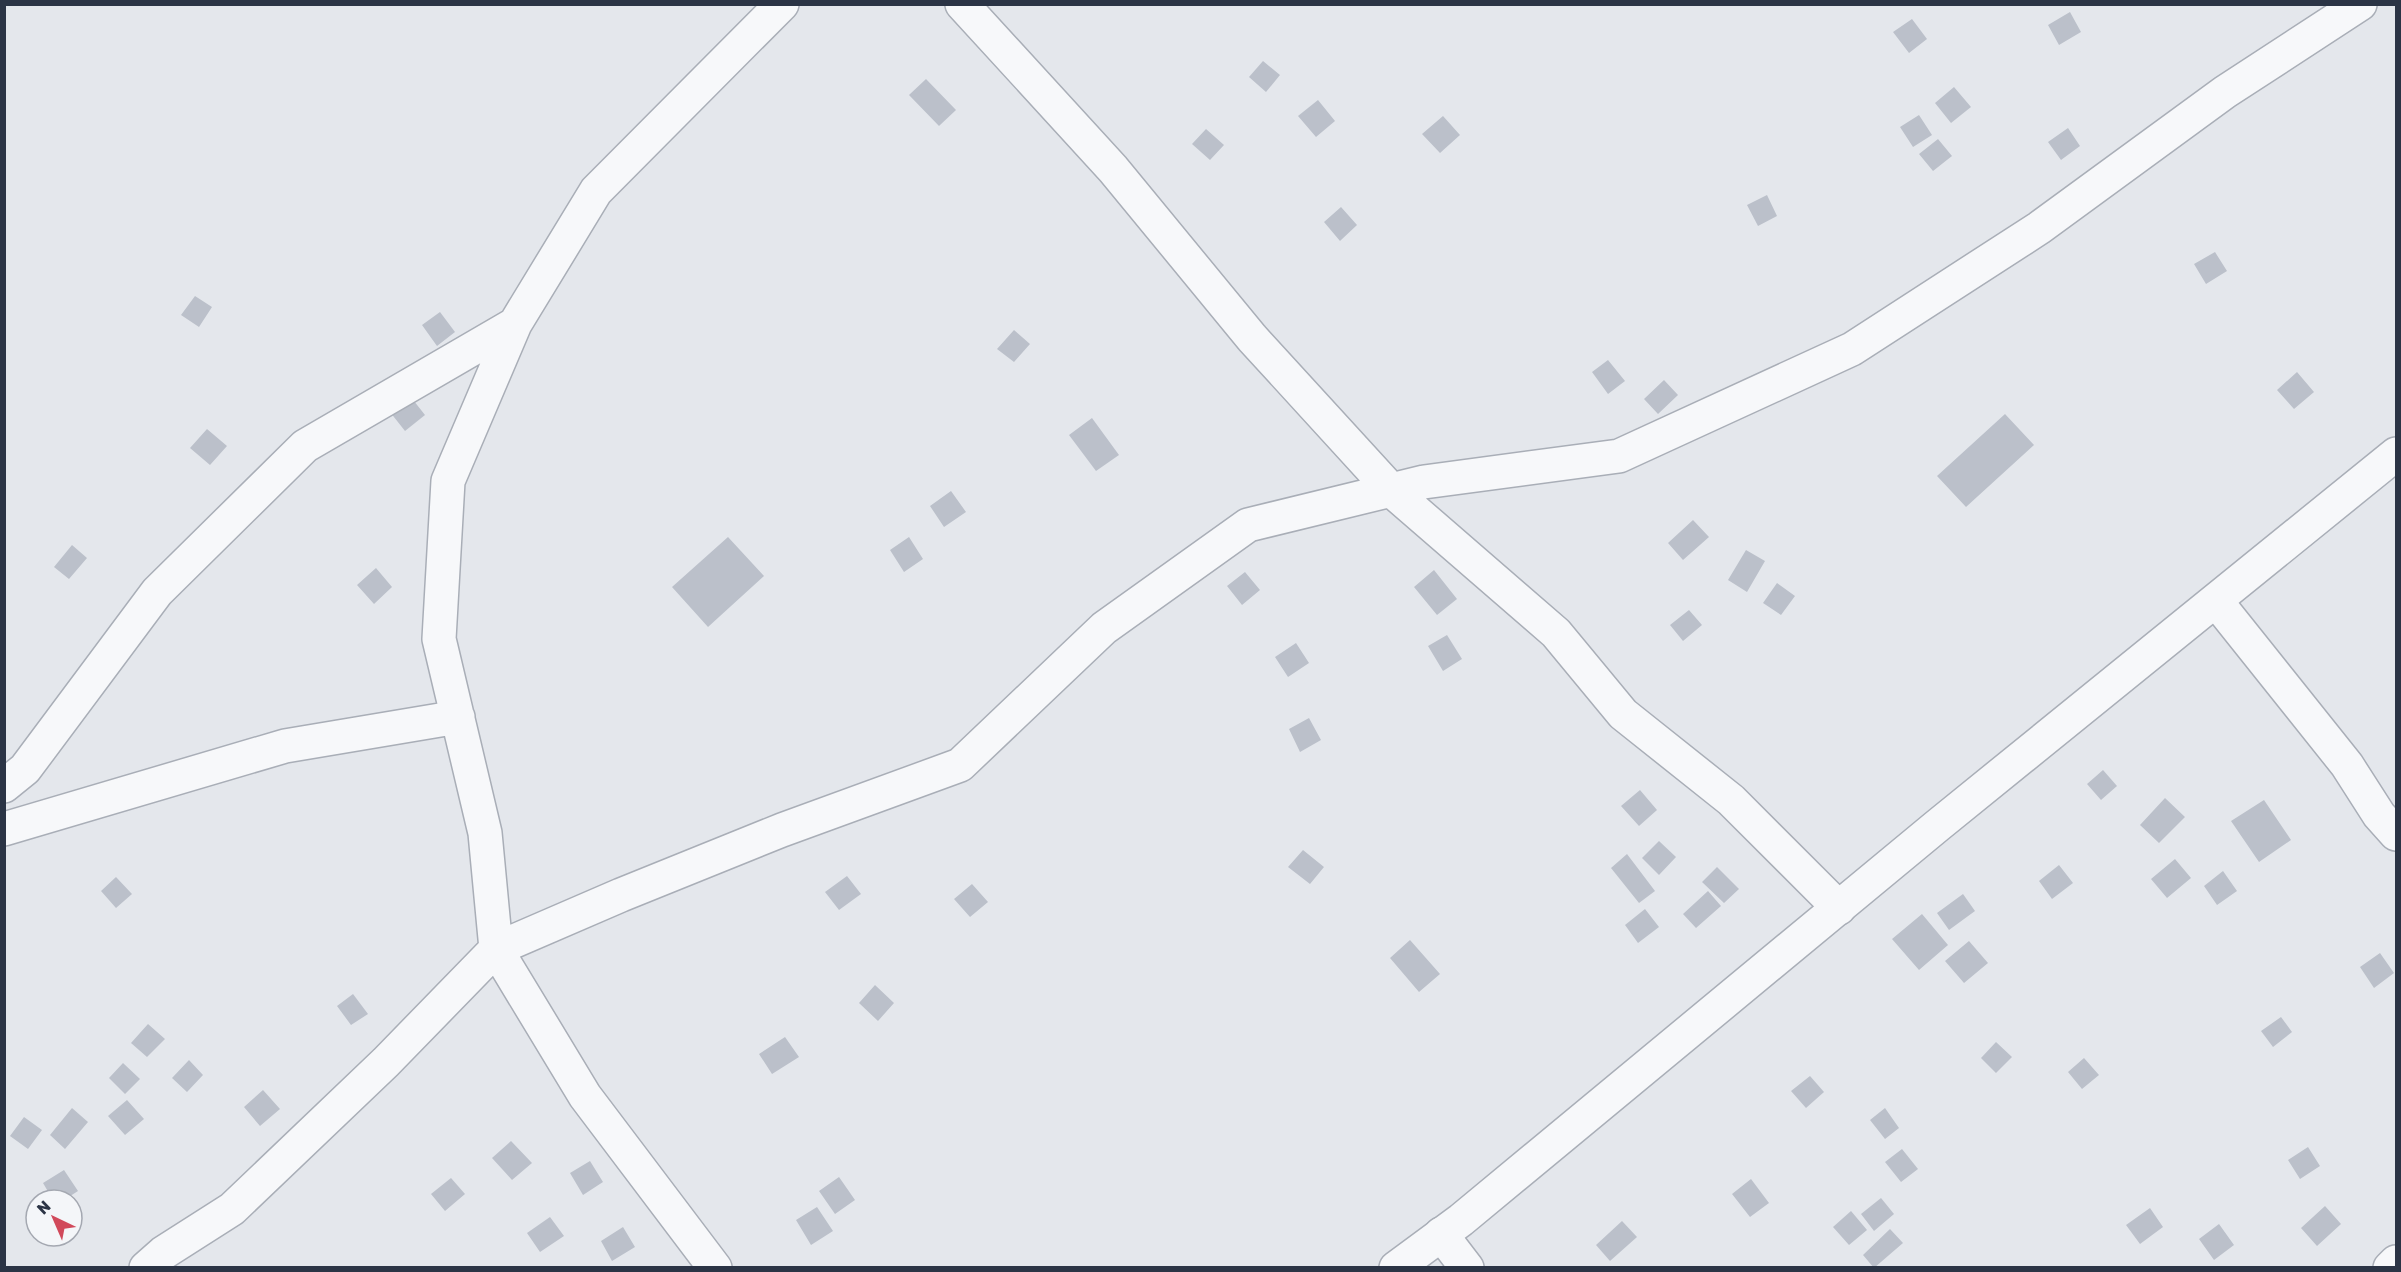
<svg xmlns="http://www.w3.org/2000/svg" width="2401" height="1272" viewBox="0 0 2401 1272" font-family="Rubik,sans-serif">
  <rect width="100%" height="100%" fill="#e4e7ec"/>
  <path fill="#bbc0ca" d="M2070 12 2081 32 2059 45 2048 25Z
    M1912 19 1927 39 1909 53 1893 32Z
    M1263 61 1280 75 1266 92 1249 77Z
    M926 79 956 110 939 126 909 95Z
    M1954 87 1971 107 1951 123 1935 103Z
    M1318 100 1335 121 1316 137 1298 116Z
    M1919 115 1932 135 1913 147 1900 127Z
    M1443 116 1460 135 1440 153 1422 134Z
    M2068 128 2080 146 2061 160 2048 142Z
    M1206 129 1224 145 1210 160 1192 144Z
    M1938 139 1952 156 1933 171 1919 154Z
    M1767 195 1777 216 1758 226 1747 205Z
    M1341 207 1357 225 1340 241 1324 222Z
    M2215 252 2227 271 2206 284 2194 264Z
    M195 296 212 307 199 327 181 315Z
    M440 312 455 332 437 346 422 325Z
    M1014 330 1030 344 1014 362 997 349Z
    M1608 360 1625 381 1608 394 1592 372Z
    M2297 372 2314 392 2294 409 2277 390Z
    M1664 380 1678 395 1658 414 1644 399Z
    M410 396 425 415 405 431 390 412Z
    M2005 414 2034 445 1966 507 1937 476Z
    M1092 418 1119 455 1096 471 1069 435Z
    M207 429 227 446 210 465 190 448Z
    M951 491 966 512 944 527 930 506Z
    M1693 520 1709 537 1683 560 1668 543Z
    M728 537 764 576 708 627 672 587Z
    M909 537 923 559 904 572 890 550Z
    M72 545 87 558 69 579 54 567Z
    M1746 550 1765 561 1747 592 1728 580Z
    M376 568 392 587 374 604 357 585Z
    M1434 570 1457 599 1437 615 1414 587Z
    M1245 572 1260 590 1242 605 1227 586Z
    M1777 583 1795 596 1781 615 1763 603Z
    M1689 610 1702 625 1683 641 1670 625Z
    M1447 635 1462 659 1443 671 1428 646Z
    M1296 643 1309 663 1288 677 1275 657Z
    M1309 718 1321 740 1300 752 1289 729Z
    M2103 770 2117 786 2101 800 2087 784Z
    M1640 790 1657 810 1639 826 1621 806Z
    M2165 798 2185 817 2159 843 2140 825Z
    M2264 800 2291 840 2259 862 2231 821Z
    M1659 841 1676 857 1659 875 1642 858Z
    M1303 850 1324 867 1310 884 1288 867Z
    M1627 854 1655 891 1639 903 1611 868Z
    M2175 859 2191 878 2167 898 2151 879Z
    M2059 865 2073 883 2052 899 2039 881Z
    M1717 867 1739 889 1724 903 1702 882Z
    M2223 871 2237 891 2217 905 2204 886Z
    M847 876 861 894 839 910 825 892Z
    M116 877 132 894 116 908 101 891Z
    M972 884 988 902 970 917 954 899Z
    M1708 891 1721 906 1696 928 1683 914Z
    M1963 894 1975 911 1949 930 1937 913Z
    M1645 909 1659 927 1638 943 1625 925Z
    M1922 914 1948 945 1919 970 1892 939Z
    M1410 940 1440 974 1419 992 1390 958Z
    M1969 941 1988 963 1964 983 1945 961Z
    M2380 953 2394 973 2374 988 2360 967Z
    M875 985 894 1003 878 1021 859 1003Z
    M353 994 368 1014 351 1025 337 1006Z
    M2281 1017 2292 1032 2273 1047 2261 1031Z
    M148 1024 165 1039 147 1057 131 1043Z
    M785 1037 799 1057 772 1074 759 1054Z
    M1996 1042 2012 1057 1996 1073 1981 1058Z
    M2084 1058 2099 1075 2082 1089 2068 1072Z
    M189 1060 203 1075 187 1092 172 1078Z
    M123 1063 140 1079 125 1094 109 1078Z
    M1810 1076 1824 1092 1806 1108 1791 1091Z
    M263 1090 280 1109 260 1126 244 1107Z
    M127 1100 144 1119 125 1135 108 1116Z
    M72 1108 88 1122 65 1149 50 1135Z
    M1885 1108 1899 1128 1885 1139 1870 1120Z
    M24 1117 42 1130 28 1149 10 1136Z
    M511 1141 532 1163 512 1180 492 1158Z
    M2308 1147 2320 1166 2300 1179 2288 1160Z
    M1902 1149 1918 1169 1901 1182 1885 1162Z
    M590 1161 603 1182 583 1195 570 1173Z
    M64 1170 78 1191 64 1200H53L43 1183Z
    M839 1177 855 1200 835 1214 819 1191Z
    M451 1178 465 1194 445 1211 431 1194Z
    M1751 1179 1769 1203 1750 1217 1732 1194Z
    M1881 1198 1894 1214 1874 1231 1861 1214Z
    M2325 1206 2341 1224 2317 1246 2301 1228Z
    M817 1207 833 1231 811 1245 796 1220Z
    M2150 1208 2163 1227 2140 1244 2126 1225Z
    M1851 1211 1867 1230 1849 1245 1833 1227Z
    M550 1217 564 1236 540 1252 527 1233Z
    M1622 1221 1637 1237 1610 1261 1596 1245Z
    M2219 1224 2234 1245 2214 1260 2199 1239Z
    M623 1227 635 1247 612 1261 601 1241Z
    M1890 1229 1903 1243 1874 1268 1863 1255Z"/>
  <g fill="none" stroke-linecap="round" stroke-linejoin="round">
    <g stroke="#a9aeb7" stroke-width="36">
      <path id="minor" d="M962 4 1113 169 1252 338 1391 490 1556 633 1623 714 1731 800 1839 908
        M2216 601 2347 765 2379 815 2396 834
        M4 786 25 769 157 592 305 446 515 324
        M4 829 285 746 458 717
        M1441 1234 1467 1268
        M146 1268 163 1253 232 1209 386 1062 496 949 621 895 782 830 960 765 1104 628 1248 525 1424 482 1619 456 1852 349 2039 228 2225 92 2360 4
        M715 1268 585 1096 496 949 485 833 439 639 448 481 515 324 596 191 782 4
        M2390 1268 2396 1262"/>
    </g>
    <g stroke="#a9aeb7" stroke-width="36">
      <path id="tertiary" d="M1396 1268 1461 1220 1937 826 2396 454"/>
    </g>
    <use href="#minor" stroke="#f7f8fa" stroke-width="33"/>
    <use href="#tertiary" stroke="#f7f8fa" stroke-width="33"/>
  </g>
  <rect width="2401" height="1272" fill="none" stroke="#2b3445" stroke-width="12"/>
  <g transform="translate(54 1218) rotate(316)"><circle r="28" fill="#f4f6f9" stroke="#a4a8b1" stroke-width="1.5"/>
  <path d="M0-4.5L10 22L0 15L-10 22Z" fill="#d1495b"/>
  <text y="-9" font-size="16" font-weight="bold" text-anchor="middle" fill="#2b3445">N</text>
  </g>
</svg>
